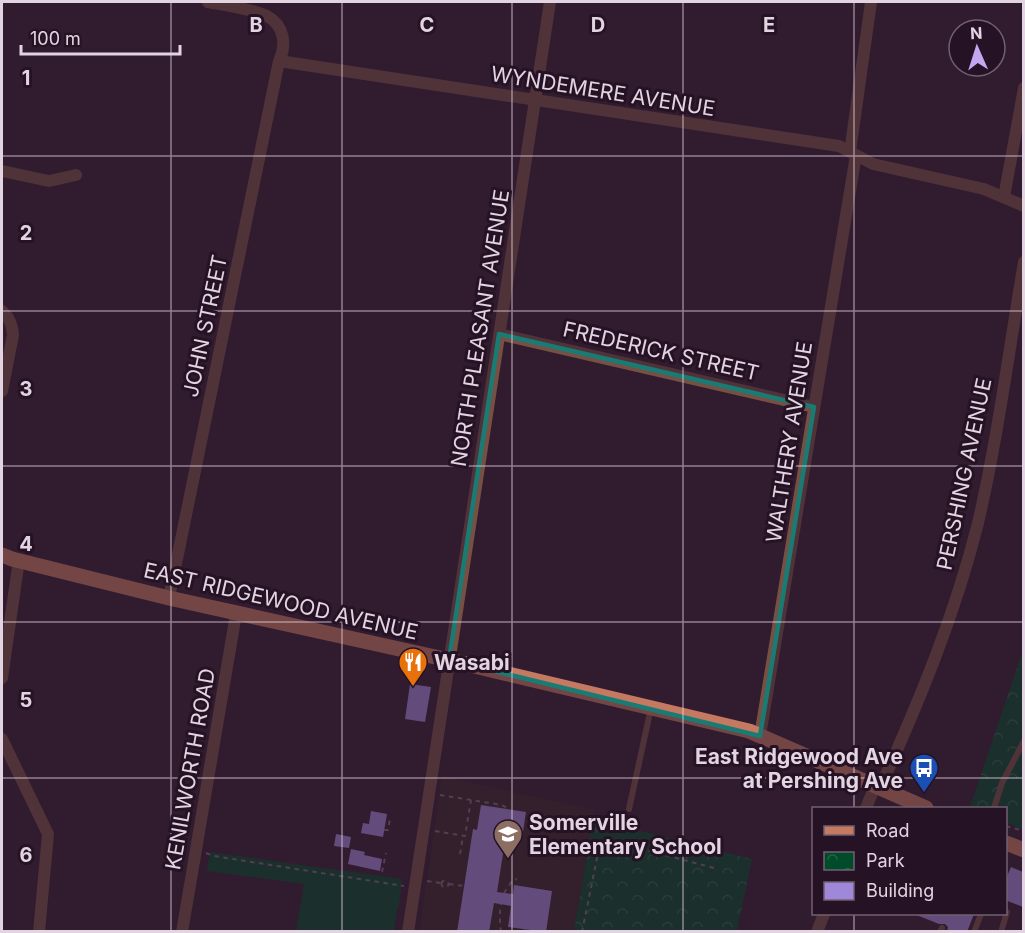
<svg xmlns="http://www.w3.org/2000/svg" width="1025" height="933" viewBox="0 0 1025 933" font-family="Inter,sans-serif">
  <defs>
    <pattern id="park-crowns" width="20" height="18" patternUnits="userSpaceOnUse" patternTransform="scale(1.5)"><rect width="20" height="18" fill="#004b2a"/><path d="M2 6a3 3 0 1 1 6 0M12 15a3 3 0 1 1 6 0" fill="none" stroke="#256449"/></pattern>
  </defs>
  <rect width="100%" height="100%" fill="#311b2f"/>
  <path fill="#382529" d="M442 776 594 810 574 931 419 932 427 881Z"/>
  <path fill="#004b2a" d="M210 852 402 879 399 905 397 909 394 931H296L304 884 207 871Z"/>
  <path fill="url(#park-crowns)" d="M1023 650V830L1006 822V808H972L970 807Z
    M593 819 752 859 737 931H574Z"/>
  <path fill="#9f88da" d="M410 684 431 687 425 722 405 719Z
    M481 805 526 812 522 838 506 835 497 892 513 894 514 885 552 891 546 932 508 927 511 906 494 903 489 932H457L473 829 477 830Z
    M371 811 387 814 383 837 361 833 363 823 369 824Z
    M336 834 351 837 349 848 334 846Z
    M351 849 365 852 364 855 382 859 380 871 348 864Z
    M1011 867 1023 872V907L1005 900V881Z
    M914 914H974L967 932H947L948 927 945 924H939Z"/>
  <g fill="none" stroke-linecap="round" stroke-linejoin="round">
    <path stroke="#7b6879" stroke-width="2" stroke-dasharray="4.5 4.5" stroke-linecap="butt" d="M440 795 496 804 504 806 508 809
      M1006 826 1024 831
      M384 830H388L390 818
      M435 831 465 836 471 800
      M206 853 214 856 404 886
      M460 854 463 836
      M382 872 386 853
      M441.5 884a3.5 3.5 0 1 1 7 0a3.5 3.5 0 1 1-7 0Z
      M427 881 441 883
      M449 884 464 886
      M504 893 512 881 517 879
      M501 932C500 922 499 914 501 904
      M524 932 525 929
      M582 932 597 858C601 845 609 842 622 844L718 869"/>
    <path stroke="#755043" stroke-width="6" d="M994 808 1002 783 1024 741
      M629 809 651 708
      M940 932 942 928
      M974 932 981 914
      M1001 932 1007 912H1006"/>
    <path stroke="#755043" stroke-width="12" d="M279 61 839 146 873 164 984 189 1024 206
      M850 152 871 2
      M2 171 49 181 76 175
      M1004 197 1024 88
      M2 311C10 318 12 325 13 335L2 391
      M499 334 814 407
      M169 598 279 61C287 45 284 25 267 16 252 9 224 5 208 2
      M2 678 19 560
      M760 736 856 155
      M2 739 48 834 39 932
      M880 788C919 702 955 615 978 523 998 437 1009 349 1024 262
      M866 808 875 786
      M182 932 236 614
      M408 932 550 2
      M817 932 824 914"/>
    <path stroke="#c57960" stroke-width="15" d="M2 555 12 559 169 598 449 660 749 731 926 808
      M1006 843 1024 850"/>
  </g>
  <path d="M0 0H1025V933H0ZM499 334 814 407 760 736 449 660Z" fill="#311b2f" fill-opacity=".55" fill-rule="evenodd"/>
  <path fill="none" stroke="#1a7b74" stroke-width="4.5" stroke-linejoin="round" d="M499 334 814 407 760 736 449 660Z"/>
  <path fill="none" stroke="#e3d4e1" stroke-width="1.5" stroke-opacity="0.55" d="M171 2V932M342 2V932M512 2V932M683 2V932M854 2V808M2 156H1024M2 311H1024M2 466H1024M2 622H1024M2 778H1024M854 914V932"/>
  <defs>
    <g id="restaurant-pin" transform="scale(1.5)"><path d="M0 17L-7.5 6A9.5 9.5 0 1 1 7.5 6Z" fill="#e8710a" stroke="#261225"/><path d="M-5-6h1v4h1v-4h1v4h1v-4h1v5L-1.5 .5V6h-2V.5L-5-1ZM5-6V6H3V1.5H1.5Q1.5-4 5-6Z" fill="#fff"/></g>
    <g id="bus-pin" transform="scale(1.5)"><path d="M0 17L-7.5 6A9.5 9.5 0 1 1 7.5 6Z" fill="#1a4fb4" stroke="#261225"/><path d="M-5-6H5V4H4V6H2V4H-2V6H-4V4H-5ZM-3.5-4V0h7V-4ZM-3.5 1.2v1.5H-2V1.2ZM2 1.2v1.5H3.5V1.2Z" fill="#fff"/></g>
    <g id="school-pin" transform="scale(1.5)"><path d="M0 17L-7.5 6A9.5 9.5 0 1 1 7.5 6Z" fill="#8d6e63" stroke="#261225"/><path d="M0-5L7-2L0 1L-7-2ZM-4 1L0 2.5L4 1V4Q0 6-4 4Z" fill="#fff"/></g>
  </defs>
  <g fill-rule="evenodd">
    <use href="#restaurant-pin" x="413" y="662"/>
    <use href="#bus-pin" x="924" y="768"/>
    <use href="#school-pin" x="508" y="834"/>
  </g>
  <g text-anchor="middle" dominant-baseline="central" stroke-width="6" stroke-linejoin="round" paint-order="stroke">
    <g font-size="21" fill="#e3d4e1" stroke="#261225">
      <text transform="translate(603 91) rotate(9)">WYNDEMERE AVENUE</text>
      <text transform="translate(205 326) rotate(-78)">JOHN STREET</text>
      <text transform="translate(480 328) rotate(-81)">NORTH PLEASANT AVENUE</text>
      <text transform="translate(661 351) rotate(13)">FREDERICK STREET</text>
      <text transform="translate(789 442) rotate(-81)">WALTHERY AVENUE</text>
      <text transform="translate(964 474) rotate(-78)">PERSHING AVENUE</text>
      <text transform="translate(281 601) rotate(13)">EAST RIDGEWOOD AVENUE</text>
      <text transform="translate(190 769) rotate(-80)">KENILWORTH ROAD</text>
    </g>
    <g font-size="21" font-weight="bold" fill="#e3d4e1" stroke="#261225" text-anchor="start">
      <text x="434" y="662">Wasabi</text>
      <text x="903" y="756" text-anchor="end">East Ridgewood Ave<tspan x="903" dy="24">at Pershing Ave</tspan></text>
      <text x="529" y="822">Somerville<tspan x="529" dy="24">Elementary School</tspan></text>
    </g>
  </g>
  <g font-size="20" text-anchor="middle" font-weight="bold" fill="#e3d4e1" stroke="#261225" stroke-width="6" stroke-linejoin="round" paint-order="stroke">
    <text x="256" y="32">B</text>
    <text x="427" y="32">C</text>
    <text x="598" y="32">D</text>
    <text x="769" y="32">E</text>
    <text x="26" y="85">1</text>
    <text x="26" y="240">2</text>
    <text x="26" y="396">3</text>
    <text x="26" y="551">4</text>
    <text x="26" y="707">5</text>
    <text x="26" y="862">6</text>
  </g>
  <rect width="1025" height="933" fill="none" stroke="#e3d4e1" stroke-width="6"/>
  <rect x="812" y="807" width="195" height="108" fill="#261225" stroke="#726070" stroke-width="1.5"/>
  <rect x="824" y="826" width="30" height="9" fill="#c57960" stroke="#726070" stroke-width="1.5"/>
  <text x="866" y="837" font-size="18" fill="#e3d4e1">Road</text>
  <rect x="824" y="852" width="30" height="18" fill="url(#park-crowns)" stroke="#726070" stroke-width="1.5"/>
  <text x="866" y="867" font-size="18" fill="#e3d4e1">Park</text>
  <rect x="824" y="882" width="30" height="18" fill="#9f88da" stroke="#726070" stroke-width="1.5"/>
  <text x="866" y="897" font-size="18" fill="#e3d4e1">Building</text>
  <g transform="translate(977 48) rotate(357)"><circle r="28" fill="#261225" stroke="#726070" stroke-width="1.5"/>
  <path d="M0-4.5L10 22L0 15L-10 22Z" fill="#c5a6f0"/>
  <text y="-9" font-size="16" font-weight="bold" text-anchor="middle" fill="#e3d4e1">N</text>
  </g>
  <path d="M21 45v9h159v-9" fill="none" stroke="#e3d4e1" stroke-width="3"/>
  <text x="30" y="45" font-size="18" fill="#e3d4e1" stroke="#261225" stroke-width="4.5" paint-order="stroke">100 m</text>
</svg>
